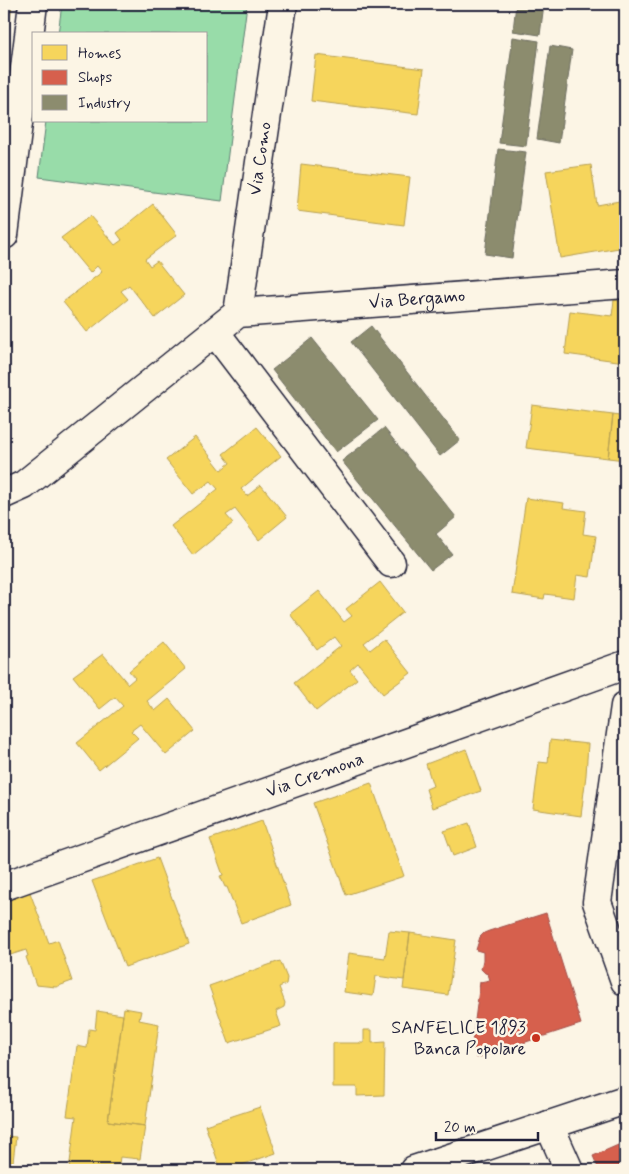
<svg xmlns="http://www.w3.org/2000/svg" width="629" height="1174" viewBox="0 0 629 1174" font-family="Mynerve,sans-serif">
  <rect width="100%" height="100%" fill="#fcf5e5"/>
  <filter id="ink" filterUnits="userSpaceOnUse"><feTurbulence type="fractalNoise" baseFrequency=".02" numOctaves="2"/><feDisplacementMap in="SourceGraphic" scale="10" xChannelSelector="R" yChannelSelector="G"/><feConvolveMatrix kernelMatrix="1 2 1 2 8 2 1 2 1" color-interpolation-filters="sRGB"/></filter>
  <g filter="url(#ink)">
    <path fill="#98dca9" stroke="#5d7f72" d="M62 4H247L222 201 39 177 46 121H206V34H58Z"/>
    <path fill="#f6d55c" stroke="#b69f52" d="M4 4H12L4 62Z
      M316 55 424 69 418 114 311 101Z
      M625 120V153L620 121Z
      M301 164 410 177 404 225 297 211Z
      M591 165 597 205 625 200V247L560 258 546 171Z
      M153 204 177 235 145 259 150 266 157 261 184 295 155 318 129 285 121 291 128 299 87 332 63 302 102 272 97 266 90 273 61 238 90 216 115 245 122 240 117 233Z
      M614 300 625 302V362L565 354 570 311 612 316Z
      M532 405 613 415 608 458 526 448Z
      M613 415 625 417V460L608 458Z
      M257 427 281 456 241 489 247 496 261 485 287 517 259 540 235 509 226 515 233 523 193 555 171 526 218 489 211 481 193 494 166 460 195 437 221 470 230 463 223 454Z
      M526 498 564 503 563 508 586 511 583 534 596 536 590 577 577 575 574 598 545 594 544 599 512 594Z
      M380 582 403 612 364 643 370 650 384 639 411 673 383 694 358 663 350 670 357 679 316 711 294 683 341 646 334 637 317 650 290 614 319 591 344 622 352 616 346 609Z
      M164 642 186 669 147 701 155 711 169 699 195 731 166 755 140 724 131 731 138 738 99 770 77 743 123 706 115 697 100 709 73 676 103 654 128 684 135 678 129 671Z
      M550 740 588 744 586 775 581 816 533 809 539 762 548 763Z
      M466 749 481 791 432 808 426 789 433 786 426 764Z
      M371 783 404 876 346 895 313 803Z
      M262 821 291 905 241 923 227 887H225L220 876 223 875 210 839Z
      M469 823 477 847 453 856 444 831Z
      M157 858 189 944 125 967 92 881Z
      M29 890 49 943 58 940 72 981 56 987 36 985 26 957 28 956 26 950 4 957V899Z
      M389 931 410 933 404 980 376 976 373 996 344 992 349 953 385 958Z
      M410 933 456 940 448 995 403 989Z
      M280 961 287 978 286 984 279 987 285 1003 284 1007 276 1011 281 1026 229 1043 209 986Z
      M124 1008 141 1011 139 1020 159 1024 145 1126 108 1121Z
      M97 1011 123 1015 108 1121 145 1126 140 1159 120 1157 118 1170H69L76 1117 67 1116 77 1046 87 1048 89 1029 95 1030Z
      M364 1030H372V1043L385 1042 384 1095 357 1096V1087H333V1043H364Z
      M260 1107 276 1153 227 1170H221L205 1125Z
      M4 1136 16 1137 12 1170H4Z"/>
    <path fill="#d6604d" stroke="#a04d48" d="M546 913 581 1024 477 1058 472 1043 480 982 490 980 488 974 485 973 481 969 483 960V952L476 950 480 937 484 933 489 931Z
      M625 1142V1170H599L593 1156Z"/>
    <path fill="#8c8c6e" stroke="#6c6c5f" d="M516 4H544L540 35 513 31Z
      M513 37 539 41 526 146 499 143Z
      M550 46 572 50 559 143 537 139Z
      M498 149 526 152 512 258 485 254Z
      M371 326 460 440 440 456 351 342Z
      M312 338 378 420 336 452 272 370Z
      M384 428 456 517 436 534 452 554 431 570 342 461Z"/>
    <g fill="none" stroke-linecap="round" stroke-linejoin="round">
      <g stroke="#22223b" stroke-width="31">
        <g id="street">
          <path d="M4 235 33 4"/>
          <path id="s1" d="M238 313 283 4"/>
          <path d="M215 332 391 563"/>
          <path id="s2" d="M4 494 24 485 238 313 625 284"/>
          <path d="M625 706 597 902 625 981"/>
          <path id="s3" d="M4 886 625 665"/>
          <path d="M549 1125 569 1170"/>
        </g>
      </g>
      <g stroke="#22223b" stroke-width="31">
        <path id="secondary" d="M414 1170 625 1100"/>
      </g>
      <use href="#street" stroke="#fcf5e5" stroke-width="28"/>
      <use href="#secondary" stroke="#fcf5e5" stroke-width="28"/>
    </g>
  </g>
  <circle fill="#c8321e" stroke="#fcf5e5" stroke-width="2" cx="536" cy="1038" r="5"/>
  <g text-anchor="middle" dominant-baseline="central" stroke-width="5" stroke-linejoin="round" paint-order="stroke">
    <g font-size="18" fill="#22223b" stroke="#fcf5e5">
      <text stroke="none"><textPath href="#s1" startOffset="156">Via Como</textPath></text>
      <text stroke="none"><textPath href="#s2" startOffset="476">Via Bergamo</textPath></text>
      <text stroke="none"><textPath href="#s3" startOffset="330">Via Cremona</textPath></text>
    </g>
    <g font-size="18" fill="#22223b" stroke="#fcf5e5" text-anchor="end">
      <text x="526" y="1028">SANFELICE 1893<tspan x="526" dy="21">Banca Popolare</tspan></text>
    </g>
  </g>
  <rect width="629" height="1174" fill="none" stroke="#fcf5e5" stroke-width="20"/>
  <rect x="10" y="10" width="609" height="1154" fill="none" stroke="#22223b" stroke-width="2" filter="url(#ink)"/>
  <rect x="32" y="32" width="175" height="90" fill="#fcf5e5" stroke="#a5a1a1"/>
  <rect x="42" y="45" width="25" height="15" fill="#f6d55c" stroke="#a5a1a1"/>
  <text x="78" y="58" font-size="15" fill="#22223b">Homes</text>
  <rect x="42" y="70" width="25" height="15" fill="#d6604d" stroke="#a5a1a1"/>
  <text x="78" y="82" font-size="15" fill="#22223b">Shops</text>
  <rect x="42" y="95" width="25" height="15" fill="#8c8c6e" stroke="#a5a1a1"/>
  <text x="78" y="108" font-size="15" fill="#22223b">Industry</text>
  <path d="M436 1132v8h102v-8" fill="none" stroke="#22223b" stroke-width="2.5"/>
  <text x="444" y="1132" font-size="15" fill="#22223b" stroke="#fcf5e5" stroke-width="4" paint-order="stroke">20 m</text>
</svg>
